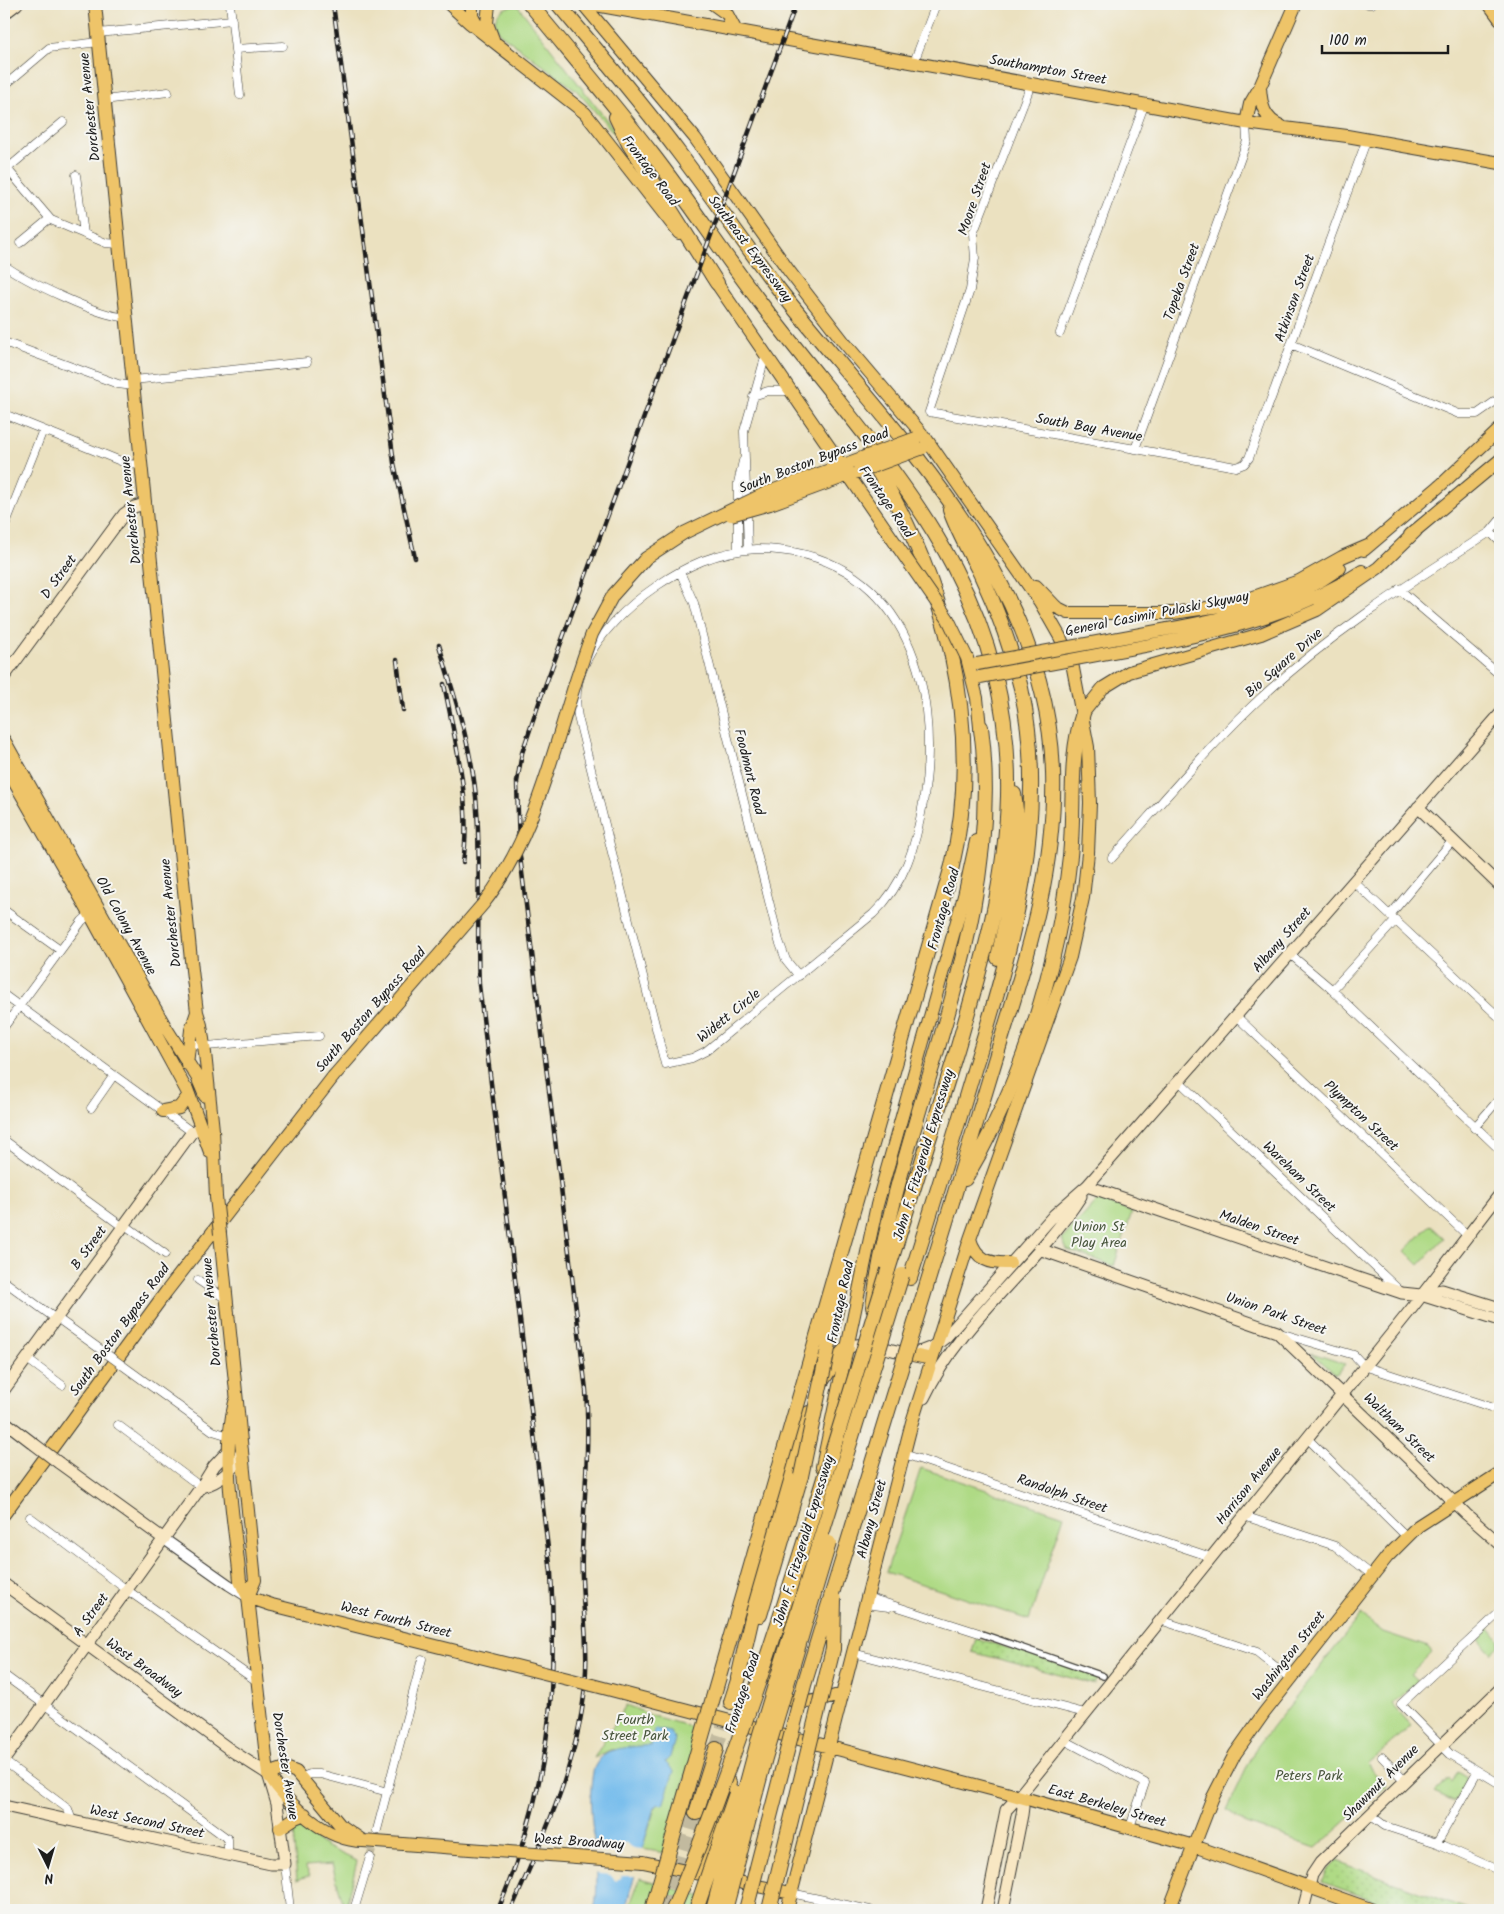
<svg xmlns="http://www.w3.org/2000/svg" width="1504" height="1914" viewBox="0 0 1504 1914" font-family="Kalam,sans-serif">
  <defs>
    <pattern id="garden-dots" width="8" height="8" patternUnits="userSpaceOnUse" patternTransform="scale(1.25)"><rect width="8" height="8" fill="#afda85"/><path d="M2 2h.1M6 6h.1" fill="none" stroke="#96ba72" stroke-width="1.8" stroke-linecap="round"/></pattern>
  </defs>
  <rect width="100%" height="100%" fill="#f6f6f2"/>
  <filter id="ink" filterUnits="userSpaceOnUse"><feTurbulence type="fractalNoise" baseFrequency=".02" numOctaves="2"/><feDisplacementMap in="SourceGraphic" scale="10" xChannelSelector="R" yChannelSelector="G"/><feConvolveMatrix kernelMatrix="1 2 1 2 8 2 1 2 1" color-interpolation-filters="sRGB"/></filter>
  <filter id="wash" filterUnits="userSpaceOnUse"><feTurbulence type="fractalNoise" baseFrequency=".0096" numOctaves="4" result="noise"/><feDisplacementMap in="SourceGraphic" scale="20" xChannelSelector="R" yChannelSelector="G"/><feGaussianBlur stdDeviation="1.12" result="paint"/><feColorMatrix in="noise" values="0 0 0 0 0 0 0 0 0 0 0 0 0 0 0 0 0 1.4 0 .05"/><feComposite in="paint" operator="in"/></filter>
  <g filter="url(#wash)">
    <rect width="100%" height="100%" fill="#ebe1c0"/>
    <path fill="#afda85" stroke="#667b50" d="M518 6 616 132 614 133 576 90 499 33C488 17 502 5 518 6Z
      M1098 1200 1132 1212 1114 1266 1067 1250 1062 1239Z
      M1430 1225 1444 1238 1419 1265 1405 1251Z
      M1312 1353 1345 1364 1336 1375Z
      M921 1468 1064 1516 1029 1620 886 1572Z
      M1361 1615 1383 1632 1428 1647 1432 1652 1410 1674 1418 1680 1392 1704 1411 1725 1367 1765 1386 1785 1316 1848 1247 1824 1227 1810 1256 1748Z
      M1490 1629 1500 1641V1645L1492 1653 1479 1639Z
      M626 1705 653 1716 699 1729 665 1853 642 1849 655 1808 659 1804 665 1762 675 1739 670 1733 655 1729 651 1746 610 1750 594 1758Z
      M1458 1772 1468 1778 1454 1802 1434 1793 1449 1779 1452 1782Z
      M298 1826 327 1847 357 1861 345 1910 332 1864 305 1866 310 1875 297 1880 293 1832Z
      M640 1878 713 1900 711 1910H628Z"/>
    <path fill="url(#garden-dots)" stroke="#667b50" d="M976 1638 1099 1676 1094 1684 972 1652Z
      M1337 1861 1470 1910H1401L1322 1882 1327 1871Z"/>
    <path fill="#74bcec" stroke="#486c84" d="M655 1729 670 1732 675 1739 670 1757 665 1762 674 1771 663 1805 659 1804 654 1808 625 1910H594C604 1865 584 1817 593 1772 594 1765 601 1757 606 1753 613 1748 642 1745 651 1746Z"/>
    <path fill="#ebe1c0" d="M625 1842 632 1848 645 1849 637 1876H622L616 1881 610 1875 593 1873 591 1844 619 1846Z"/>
  </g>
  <g filter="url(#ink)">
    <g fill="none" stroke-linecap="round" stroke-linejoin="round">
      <path stroke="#c2ba9f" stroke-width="8" stroke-dasharray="8 4" stroke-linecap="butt" d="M370 1857 377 1830"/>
      <path stroke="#c2ba9f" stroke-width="14" stroke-dasharray="14 7" stroke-linecap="butt" d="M716 1749 731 1702
        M666 1910 696 1813"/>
      <g stroke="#3b3a35" stroke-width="8">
        <path id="pedestrian" d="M979 1633 1103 1676"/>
      </g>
      <g stroke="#3b3a35" stroke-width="9">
        <path id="minor" d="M230 4 240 95
          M1368 4H1372
          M98 33 232 20
          M235 49 283 46
          M914 62 936 4
          M1032 82 973 234 975 258 970 290 929 412 1236 467 1244 464 1249 458 1367 139
          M4 86 49 48 99 42
          M104 100 168 92
          M4 165 51 220 106 243 119 244
          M7 169 63 122
          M76 175 84 234
          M20 243 49 219
          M4 265C24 280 103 319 127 317
          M1060 333 1145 103
          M4 342 118 384 133 386
          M1291 344 1459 414H1477L1500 398
          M133 380 307 362
          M753 396 768 391H792
          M4 414 128 464 142 465
          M1135 449 1247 141 1246 123
          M4 528 43 430
          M1490 532 1500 542
          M748 549 744 431 766 354
          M757 549C901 549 944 682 923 803 916 845 905 884 873 914L706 1051 692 1058 665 1064 578 717C564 650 646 584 702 561 720 554 738 550 757 549Z
          M738 551V483L743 461
          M680 572 694 603 779 941 786 960 799 976
          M1399 589 1500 675
          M1112 858C1158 807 1202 754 1251 707 1323 638 1406 585 1490 532L1500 520
          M1353 881 1500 1018
          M4 910 60 950
          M1390 915 1453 840
          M1290 954 1329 987 1500 1150
          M1332 990 1396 920
          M4 995 192 1132
          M1236 1016 1468 1236
          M4 1027 82 921 92 912
          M189 1043 207 1046 319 1036
          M1179 1081 1398 1289
          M91 1108 114 1075
          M1474 1128 1500 1098
          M4 1140 123 1227
          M125 1225 165 1254
          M198 1280 226 1299
          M4 1281 56 1319
          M57 1318 104 1352
          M1280 1333 1354 1355 1364 1366 1500 1410
          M27 1359 62 1385
          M122 1365 213 1431 229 1436
          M118 1425 201 1487
          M1307 1438 1406 1536
          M904 1454 1211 1557
          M1244 1516 1335 1546 1372 1575
          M30 1517 127 1590 258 1682
          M867 1597 979 1633
          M865 1604 889 1607
          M1500 1612 1401 1704 1450 1754 1500 1784
          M1160 1620 1257 1652 1291 1679
          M853 1653 1085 1713
          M4 1675 228 1839V1855
          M1064 1740 1145 1783 1130 1827
          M1382 1757 1404 1780
          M4 1761 68 1809 72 1821
          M302 1777 310 1774H320L388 1792
          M1370 1815 1385 1826 1437 1843 1500 1871
          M377 1830 422 1659
          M1437 1843 1477 1772
          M285 1864 290 1910
          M791 1893 870 1910
          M354 1910 370 1857"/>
      </g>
      <g stroke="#3b3a35" stroke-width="12">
        <path id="tertiary" d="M164 1539 229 1585 248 1597"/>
      </g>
      <g stroke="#3b3a35" stroke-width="13">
        <path id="secondary" d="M4 14 17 4
          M4 677 124 514 134 507 145 504
          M1418 807 1500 886
          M1087 1186 1402 1293 1421 1295 1500 1320
          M1039 1249 1277 1332 1466 1514 1500 1544
          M1423 1294 1442 1290 1500 1308
          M847 1348C882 1332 904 1374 946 1337L1054 1215 1087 1186 1500 714
          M4 1390 192 1132 201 1127
          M924 1398C961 1319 1035 1268 1081 1196
          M4 1421 34 1444
          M59 1463 164 1539
          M201 1487C220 1482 236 1469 242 1450
          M4 1584 232 1751 268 1774 277 1804 285 1864H271L228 1855 4 1806
          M4 1760 201 1487 214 1466 228 1451
          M986 1910 1006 1810 1019 1796 1412 1308 1500 1194
          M1003 1910 1022 1815 1023 1807 1019 1796
          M1303 1910 1312 1875 1320 1863 1500 1689"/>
      </g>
      <g stroke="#3b3a35" stroke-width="14">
        <path id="primary" d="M95 4 192 970 197 1012 201 1025 205 1053 213 1130 216 1197
          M449 4 470 23 585 113 679 233
          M472 4V16L478 27
          M489 4 487 23 493 39
          M583 4 695 138 789 271 843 341 927 440 1040 602 1060 637 1072 663 1088 747 1090 803 1088 853 1083 898 1070 957 970 1239 912 1422 787 1910
          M590 4 1246 123 1347 136 1500 163
          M713 4 727 14 735 29
          M1489 4 1500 19
          M1260 87C1261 105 1264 119 1281 126
          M1246 123 1250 104 1260 87 1296 4
          M711 275 898 547
          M766 493 849 463
          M770 504 857 472
          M1410 535 1500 460
          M1364 550 1442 484 1500 429
          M1036 586 1056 607 1068 613H1173L1234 604 1299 581 1342 557 1370 545
          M1168 629C1229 618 1288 605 1340 568
          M1171 641C1239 627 1303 610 1362 571
          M967 658 977 698 981 737
          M1083 713 1103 688 1129 672 1261 634 1317 610 1378 568 1416 531
          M4 740 166 1028 197 1077 205 1096
          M4 764 90 914 189 1095
          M187 1064 191 1030 197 1012
          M187 1089 210 1152
          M163 1111 179 1108 189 1095
          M220 1234 255 1580 248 1597
          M970 1239C976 1260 990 1264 1010 1263
          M907 1354 932 1359
          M235 1402C220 1461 235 1521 240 1581L248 1597 268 1774C288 1804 325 1841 363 1841
          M822 1467 877 1205 964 896 976 841
          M4 1514 166 1292 333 1077
          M248 1597 272 1605 412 1640
          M769 1662C776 1711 805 1706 842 1694
          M592 1685 1006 1793 1194 1846 1373 1910
          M268 1774 286 1768 296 1772 340 1825 363 1841
          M280 1828 295 1818 305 1814
          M643 1862 791 1893
          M1169 1910 1212 1799 1235 1754 1264 1713 1387 1557 1418 1526 1500 1473"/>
      </g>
      <g stroke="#3b3a35" stroke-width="16">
        <path id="motorway" d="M530 4C571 54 613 103 653 155 691 204 725 257 763 306 884 465 1012 580 1008 796 1006 884 981 967 957 1050 934 1124 911 1197 888 1270
          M558 4C599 53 641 102 679 153 714 199 746 247 781 292 895 436 1047 576 1053 772 1056 863 1030 949 1003 1034 986 1089 970 1144 953 1199
          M616 117 629 144 717 283
          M998 958C1010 905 1023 848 1014 794
          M965 1179C1022 1084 1058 966 1070 856 1075 809 1068 758 1083 713
          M846 1235 952 866C985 727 945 574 868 455
          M910 1278C932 1209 953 1140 974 1070 1012 947 1050 818 1021 688 1012 650 998 611 981 575 970 553 958 533 950 510
          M873 1307C898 1112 1007 928 981 727
          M822 1381 835 1361 847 1348
          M760 1615 801 1476
          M738 1678 761 1578 809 1413
          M731 1702 741 1671
          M696 1813 716 1749
          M704 1869 729 1783"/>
      </g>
      <use href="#pedestrian" stroke="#fff" stroke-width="5.5"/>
      <use href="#minor" stroke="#fff" stroke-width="8"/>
      <use href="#tertiary" stroke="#fff" stroke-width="10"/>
      <use href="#secondary" stroke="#f8e7c3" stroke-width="11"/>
      <use href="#primary" stroke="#eec469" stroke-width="12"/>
      <use href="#motorway" stroke="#eec469" stroke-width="14"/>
      <g stroke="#1c1c1c" stroke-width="4.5">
        <path id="rail" d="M333 4 394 463 415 558
          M439 645C454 695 471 745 476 797 482 859 476 922 479 985L551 1573C558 1698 547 1794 498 1910
          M397 660 403 710
          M444 684C455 740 472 805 463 862
          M511 1910C545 1834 583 1754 586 1670 588 1631 580 1592 582 1553 584 1499 590 1444 586 1390L519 848 517 782 522 753 541 697 796 4"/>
      </g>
      <use href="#rail" stroke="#f6f6f2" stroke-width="2.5" stroke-dasharray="8" stroke-linecap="butt"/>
      <g stroke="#3b3a35" stroke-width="9" stroke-linecap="butt">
        <path id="minor-bridge" d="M104 1352 122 1365"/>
      </g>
      <g stroke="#3b3a35" stroke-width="13" stroke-linecap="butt">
        <path id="secondary-bridge" d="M34 1444 59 1463"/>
      </g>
      <g stroke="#3b3a35" stroke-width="14" stroke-linecap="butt">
        <path id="primary-bridge" d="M851 462 916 438
          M858 472 923 448
          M731 515 770 504
          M898 547 948 619 967 658
          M977 664 1168 629
          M980 677 1171 641
          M333 1077 483 904C542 829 558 723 592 634L613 595 646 558 684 533 766 493
          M216 1197 220 1234
          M412 1640 592 1685
          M363 1841 643 1862"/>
      </g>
      <g stroke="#3b3a35" stroke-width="16" stroke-linecap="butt">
        <path id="motorway-bridge" d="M801 1476 844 1273
          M652 1910 846 1235
          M673 1910C760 1703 821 1485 888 1270
          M696 1910 736 1793
          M713 1910 760 1734 902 1275
          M725 1910 765 1758 829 1543
          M746 1910 804 1685 953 1199
          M769 1910 833 1649 834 1599"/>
      </g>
      <use href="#minor-bridge" stroke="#fff" stroke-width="8"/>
      <use href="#secondary-bridge" stroke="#f8e7c3" stroke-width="11"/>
      <use href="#primary-bridge" stroke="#eec469" stroke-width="12"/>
      <use href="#motorway-bridge" stroke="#eec469" stroke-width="14"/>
    </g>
  </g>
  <g text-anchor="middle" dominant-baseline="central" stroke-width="4" stroke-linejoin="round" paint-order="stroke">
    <g font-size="14" fill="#1c1c1c" stroke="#f6f6f2">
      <text transform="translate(1048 70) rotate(10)">Southampton Street</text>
      <text transform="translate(90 107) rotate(-96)">Dorchester Avenue</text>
      <text transform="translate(650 171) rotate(53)">Frontage Road</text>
      <text transform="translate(975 199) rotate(-71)">Moore Street</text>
      <text transform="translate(750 249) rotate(53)">Southeast Expressway</text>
      <text transform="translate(1182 282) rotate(-70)">Topeka Street</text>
      <text transform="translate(1295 298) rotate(-70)">Atkinson Street</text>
      <text transform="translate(1089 428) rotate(10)">South Bay Avenue</text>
      <text transform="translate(814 461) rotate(-21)">South Boston Bypass Road</text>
      <text transform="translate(886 502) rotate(55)">Frontage Road</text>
      <text transform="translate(131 510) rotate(-96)">Dorchester Avenue</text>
      <text transform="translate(59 577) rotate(-54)">D Street</text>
      <text transform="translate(1157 614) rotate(-11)">General Casimir Pulaski Skyway</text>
      <text transform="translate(1284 663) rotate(-41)">Bio Square Drive</text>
      <text transform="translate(749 772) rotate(76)">Foodmart Road</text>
      <text transform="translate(944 909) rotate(-74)">Frontage Road</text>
      <text transform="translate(171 913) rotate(-96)">Dorchester Avenue</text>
      <text transform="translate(126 926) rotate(61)">Old Colony Avenue</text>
      <text transform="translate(1282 940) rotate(-49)">Albany Street</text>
      <text transform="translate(371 1010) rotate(-49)">South Boston Bypass Road</text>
      <text transform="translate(729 1016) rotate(-39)">Widett Circle</text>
      <text transform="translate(1361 1116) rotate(43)">Plympton Street</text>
      <text transform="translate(924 1155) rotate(-73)">John F. Fitzgerald Expressway</text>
      <text transform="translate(1299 1177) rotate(44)">Wareham Street</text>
      <text transform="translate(1259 1228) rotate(19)">Malden Street</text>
      <text transform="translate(89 1248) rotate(-54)">B Street</text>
      <text transform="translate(841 1302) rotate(-78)">Frontage Road</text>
      <text transform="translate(212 1312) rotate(-95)">Dorchester Avenue</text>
      <text transform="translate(1276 1314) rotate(19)">Union Park Street</text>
      <text transform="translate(120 1330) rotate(-54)">South Boston Bypass Road</text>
      <text transform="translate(1399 1428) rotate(44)">Waltham Street</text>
      <text transform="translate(1249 1486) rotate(-51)">Harrison Avenue</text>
      <text transform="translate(1062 1494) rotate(19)">Randolph Street</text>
      <text transform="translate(872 1519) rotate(-75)">Albany Street</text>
      <text transform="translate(804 1541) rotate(-73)">John F. Fitzgerald Expressway</text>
      <text transform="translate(91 1615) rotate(-54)">A Street</text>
      <text transform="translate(396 1620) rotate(14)">West Fourth Street</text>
      <text transform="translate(1289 1656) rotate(-52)">Washington Street</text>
      <text transform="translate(144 1668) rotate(36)">West Broadway</text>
      <text transform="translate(743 1693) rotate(-72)">Frontage Road</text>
      <text transform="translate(285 1766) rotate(81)">Dorchester Avenue</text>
      <text transform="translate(1381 1783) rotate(-45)">Shawmut Avenue</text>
      <text transform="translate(1107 1806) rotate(16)">East Berkeley Street</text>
      <text transform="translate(147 1822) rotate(12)">West Second Street</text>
      <text transform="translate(579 1842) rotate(4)">West Broadway</text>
    </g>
    <g font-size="14" fill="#48553c" stroke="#f6f6f2">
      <text x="1099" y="1227">Union St<tspan x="1099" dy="16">Play Area</tspan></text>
      <text x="635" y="1720">Fourth<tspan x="635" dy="16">Street Park</tspan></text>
      <text x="1309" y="1776">Peters Park</text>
    </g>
  </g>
  <rect width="1504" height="1914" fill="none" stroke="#f6f6f2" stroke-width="20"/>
  <g transform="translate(48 1866) rotate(175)" stroke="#f6f6f2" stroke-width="4" paint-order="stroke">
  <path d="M0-4L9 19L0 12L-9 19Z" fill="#1c1c1c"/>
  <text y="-8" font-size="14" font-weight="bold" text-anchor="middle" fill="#1c1c1c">N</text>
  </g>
  <path d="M1322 45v8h126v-8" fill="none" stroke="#1c1c1c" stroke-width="2.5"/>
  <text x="1329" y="45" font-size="15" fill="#1c1c1c" stroke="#f6f6f2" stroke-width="4" paint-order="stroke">100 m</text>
</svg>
